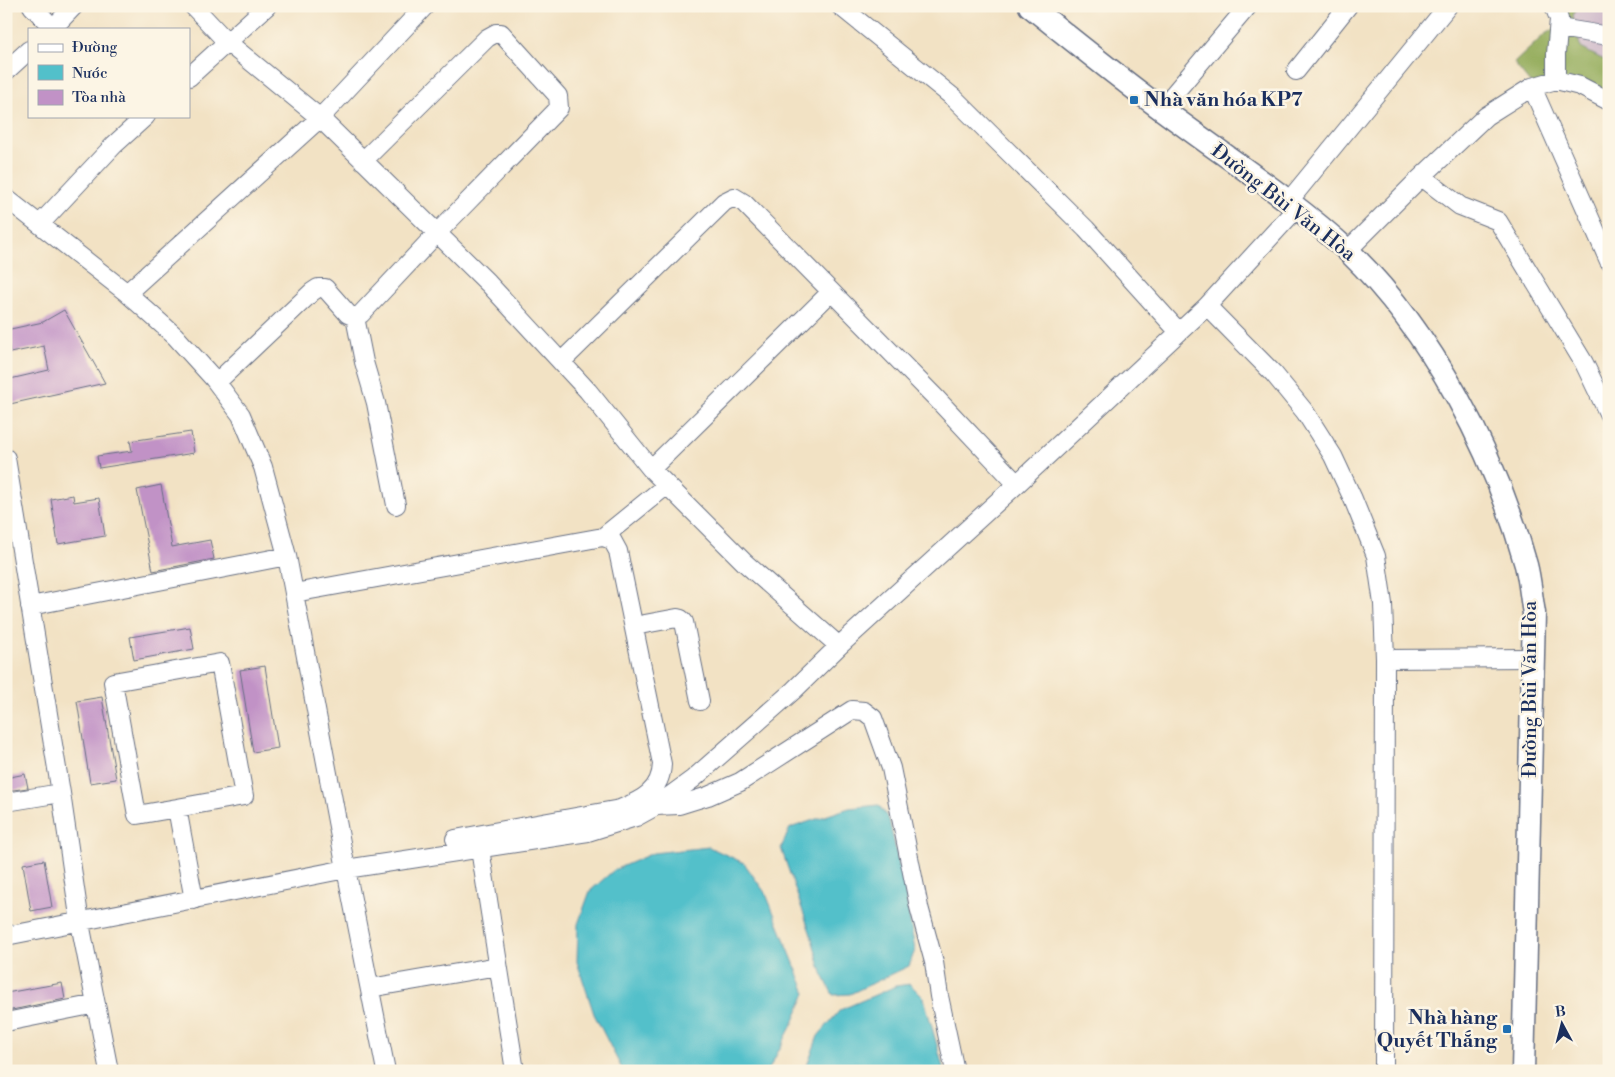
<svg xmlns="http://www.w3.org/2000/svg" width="1615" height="1077" viewBox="0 0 1615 1077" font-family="'Libre Bodoni',serif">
  <rect width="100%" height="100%" fill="#fcf5e5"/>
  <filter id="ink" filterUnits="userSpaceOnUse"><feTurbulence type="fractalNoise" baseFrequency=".02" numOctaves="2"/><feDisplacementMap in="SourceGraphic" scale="10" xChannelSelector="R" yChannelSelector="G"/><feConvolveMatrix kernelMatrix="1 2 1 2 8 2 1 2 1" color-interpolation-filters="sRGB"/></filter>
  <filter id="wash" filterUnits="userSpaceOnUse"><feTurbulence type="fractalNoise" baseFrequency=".0096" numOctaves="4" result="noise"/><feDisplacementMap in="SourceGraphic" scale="20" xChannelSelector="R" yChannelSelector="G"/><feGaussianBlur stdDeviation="1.12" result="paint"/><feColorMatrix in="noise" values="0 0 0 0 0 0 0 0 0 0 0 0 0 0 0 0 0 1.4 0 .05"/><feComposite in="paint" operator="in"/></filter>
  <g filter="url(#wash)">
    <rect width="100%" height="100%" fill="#f2e2c4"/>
    <path fill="#d1bdcc" d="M1580 6H1609V60L1602 59 1581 48 1576 32 1573 15Z"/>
    <path fill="#96ae5f" stroke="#586e5e" d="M1560 6H1568L1577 10 1573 15 1576 32 1581 48 1602 59 1609 60V95L1530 83 1514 63 1545 34 1564 23Z"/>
    <path fill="#52c0ca" stroke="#367894" d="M879 805 889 820 905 891 915 950 909 966 850 994 833 995 822 973 810 932 781 848 790 828 849 808Z
      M709 847 744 863 766 894 806 993 793 1023 768 1071H623L594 1014 577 962 578 924 590 891 614 870 653 853Z
      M910 984 924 998 944 1071H805L818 1036 840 1010 896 986Z"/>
    <g id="blocks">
      <path fill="#c192c6" d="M64 310 105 383 10 404 6 380 49 370 44 346 10 353 6 330 43 322Z
        M191 432 194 453 99 468 97 456 132 451 130 441Z
        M161 485 172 547 210 540 214 559 153 571 137 490Z
        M73 495 74 502 99 498 105 536 58 544 51 499Z
        M190 627 194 649 134 660 130 637Z
        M265 666 278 748 253 752 240 670Z
        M102 697 116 779 90 783 77 701Z
        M25 774 28 788 6 791V778Z
        M44 860 52 907 31 911 23 864Z
        M62 983 65 999 7 1011 6 993Z"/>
    </g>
  </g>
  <g filter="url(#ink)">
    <use href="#blocks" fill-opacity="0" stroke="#666e82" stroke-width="1"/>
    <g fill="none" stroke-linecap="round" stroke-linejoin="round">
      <g stroke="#666e82" stroke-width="20">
        <path id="minor" d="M32 6 53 28
          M193 6 227 42 320 118 488 283 588 391 651 469 745 563 839 646
          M840 6 954 98 1086 229 1179 332
          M1554 6 1559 19 1556 54V80
          M1559 28 1609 36
          M52 29 74 6
          M6 71 29 50
          M1296 71 1348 6
          M189 77 267 6
          M1532 87 1609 261
          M1161 109 1248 6
          M1422 177 1460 206 1498 221 1584 363 1609 415
          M6 198 127 293 175 336 214 379 241 415 263 467 287 556 346 869 386 1071
          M1288 202 1448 6
          M40 224 114 145 146 116
          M1347 251 1415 183 1486 116 1532 87 1556 80 1580 86 1609 101
          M127 293 320 118 425 6
          M1207 306 1274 374 1305 412 1333 456 1353 499 1376 556 1383 604 1385 659 1384 1071
          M355 317 364 362 376 403 396 505
          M561 362 724 202 734 197 744 203 935 397 1017 484
          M217 382 312 292 318 288H325L348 314 355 317 361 314 437 233 559 108 558 96 501 33H496L487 38 363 161
          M6 458 61 793 80 923 109 1071
          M651 469 831 292
          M603 537 667 485
          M294 593 603 537 612 540 618 551 662 764C661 791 642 800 620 809L455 839
          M30 606 287 556
          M634 626 677 618 681 619 684 622 700 701
          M1385 659 1533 658
          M6 802 61 793
          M656 806 679 805 708 796 740 782 852 710 864 711 873 718 891 768 919 907 934 962 939 996 955 1071
          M177 808 137 815 113 682 220 663 244 796 177 808 194 900
          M480 849 515 1071
          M6 936 346 869 588 832 636 817 656 806 693 779 794 690 839 646 1017 484 1207 306 1296 209
          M370 988 498 966
          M6 1022 96 1004"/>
      </g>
      <g stroke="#666e82" stroke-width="25">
        <path id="major" d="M1030 6C1080 46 1130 87 1182 124 1238 165 1297 204 1348 251 1432 332 1495 453 1526 565 1530 580 1531 597 1534 613L1523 1071"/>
      </g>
      <use href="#minor" stroke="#fff" stroke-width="18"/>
      <use href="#major" stroke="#fff" stroke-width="22"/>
    </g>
  </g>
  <g fill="#1f6fb2" stroke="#fcf5e5" stroke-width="2">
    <rect x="1129" y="95" width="10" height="10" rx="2.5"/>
    <rect x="1502" y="1024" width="10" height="10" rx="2.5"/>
  </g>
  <g text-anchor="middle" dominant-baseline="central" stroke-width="5" stroke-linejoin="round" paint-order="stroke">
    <g font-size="20" font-weight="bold" fill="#1b2f5e" stroke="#fcf5e5" text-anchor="start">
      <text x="1144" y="100">Nhà văn hóa KP7</text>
      <text x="1497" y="1018" text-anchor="end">Nhà hàng<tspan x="1497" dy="23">Quyết Thắng</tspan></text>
    </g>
    <g font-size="20" fill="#1b2f5e" stroke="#fcf5e5">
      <text transform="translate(1283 203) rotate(38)">Đường Bùi Văn Hòa</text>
      <text transform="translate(1530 689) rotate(-90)">Đường Bùi Văn Hòa</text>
    </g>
  </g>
  <rect width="1615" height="1077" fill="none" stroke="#fcf5e5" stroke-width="25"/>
  <rect x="28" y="28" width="162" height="90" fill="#fcf5e5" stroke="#a2a6af"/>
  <rect x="38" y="44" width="25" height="8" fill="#ffffff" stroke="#a2a6af"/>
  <text x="72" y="52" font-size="15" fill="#1b2f5e">Đường</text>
  <rect x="38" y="65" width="25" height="15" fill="#52c0ca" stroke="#a2a6af"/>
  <text x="72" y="78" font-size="15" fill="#1b2f5e">Nước</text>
  <rect x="38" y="90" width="25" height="15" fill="#c192c6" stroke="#a2a6af"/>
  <text x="72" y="102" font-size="15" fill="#1b2f5e">Tòa nhà</text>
  <g transform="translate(1562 1024) rotate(353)" stroke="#fcf5e5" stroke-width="4" paint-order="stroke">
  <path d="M0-4L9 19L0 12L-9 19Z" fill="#1b2f5e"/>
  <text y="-8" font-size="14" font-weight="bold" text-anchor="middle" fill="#1b2f5e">B</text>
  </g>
</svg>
